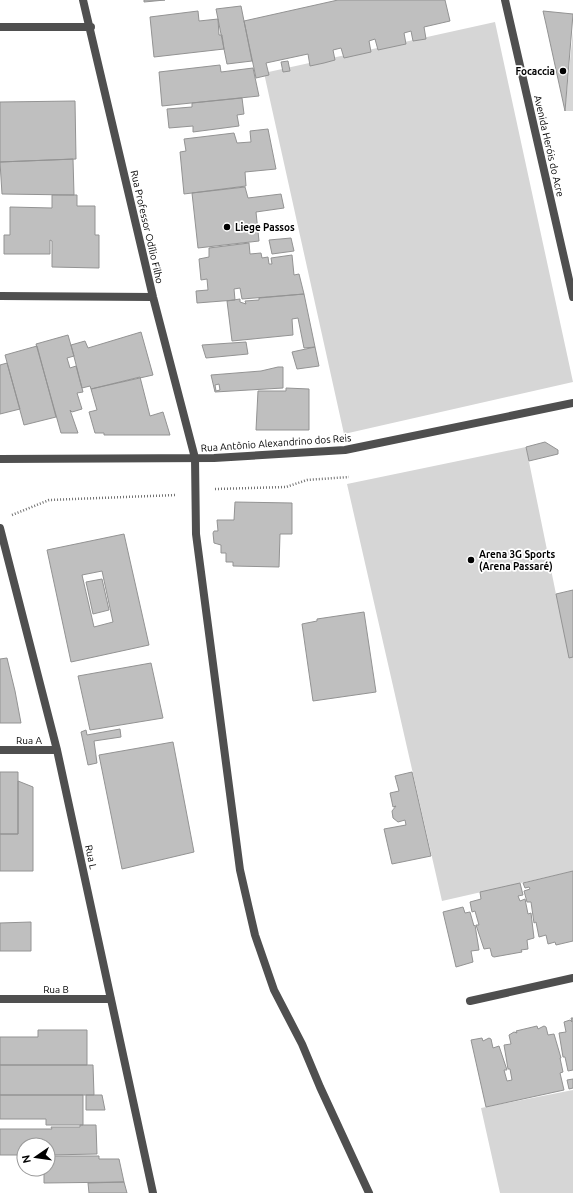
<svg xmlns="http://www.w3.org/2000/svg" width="573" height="1193" viewBox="0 0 573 1193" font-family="Ubuntu,sans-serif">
  <rect width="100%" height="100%" fill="#fff"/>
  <path fill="#d6d6d6" d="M495 22 573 382 344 434 264 73Z
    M573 31V111H565Z
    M526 447 556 594 573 657V871L442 901 347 484Z
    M573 1090V1193H500L481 1108Z"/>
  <path fill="#bfbfbf" stroke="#939393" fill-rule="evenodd" d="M144 0H165L144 2Z
    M338 0H445L450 21 424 27 426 39 413 41 411 31 404 33 406 44 378 50 375 39 369 41 371 52 344 58 341 48 333 50 335 60 324 63 310 66 308 54 266 63 269 75 256 78 244 21Z
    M241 6 252 61 227 64 216 9Z
    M198 11 199 21 218 19 219 35H222L224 49 154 57 150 17Z
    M543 11 573 14 565 111 546 24Z
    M288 61 290 71 283 72 281 62Z
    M220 65 221 72 253 68 259 96 162 106 159 72Z
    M242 98 244 114 237 115 239 126 193 132V126L169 128 167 109 192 107V103Z
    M75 101 76 159 0 162V102Z
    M268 129 276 169 245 172 246 186 184 194 180 152 186 151 184 139 234 133 237 143 251 142 250 131Z
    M73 159 74 195 2 194 0 162Z
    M245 187 248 198 281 194 284 208 256 212 259 241 198 248 192 193Z
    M52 195H77V206H95V235H99V268L52 267V241L50 240V254H4V235H10V207L52 208Z
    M291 238 294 251 272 254 269 240Z
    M249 243 250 254 261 253 262 258 268 257 269 264H272L271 258 292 255 294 275 299 274 304 294 242 299 240 288 234 289 235 300 197 303 196 291 208 290 207 279 201 280 199 259 209 257V248Z
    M304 294 315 347 304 348 298 318 292 319 293 335 232 341 227 301 240 299V302L246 304 245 301 259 300V298Z
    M141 332 153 375 91 389 90 386 82 388 71 345 85 341 88 348Z
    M68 335 74 356 67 358 70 368 76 366 83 392 77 393 82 409 72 412 70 410 78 433H61L36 344Z
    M246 342 248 354 206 358 202 345Z
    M37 346 56 417 24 425 5 355Z
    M315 347 319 366 297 369 292 352Z
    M7 363 20 409 0 414V365Z
    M278 367H283V388L215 392 211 375 261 371ZM219 384 220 390 216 391 215 385Z
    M140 377 150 416 163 412 170 435H104V433H95L89 412 97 410 91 389Z
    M286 388 309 389V430H256L258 391H286Z
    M545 442 558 450V454L529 461 526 447Z
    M235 502 292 503V534H280L279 567 233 566V562H226V553H221V545L214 543 213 533 214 531H218L217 520H234Z
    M124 534 149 645 71 662 47 550ZM102 571 113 622 94 627 82 575Z
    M102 579 109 610 93 614 86 582Z
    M573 590V657L569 658 556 594Z
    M364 612 376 692 313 701 302 624 317 621V619Z
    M7 658 15 691 21 723H0V659Z
    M151 663 163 718 90 730 78 676Z
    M120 729 121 737 94 741 97 763 88 765 81 732 86 730 87 735Z
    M173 742 194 852 122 869 99 755Z
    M0 772H18V834H0Z
    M412 772 431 856 392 864 384 829 406 825 405 820 398 822 393 818 392 811 396 806 393 807 390 793 399 791 395 776Z
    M18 781 33 787V871H0V834H18Z
    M573 871V941L556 945 555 942 548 944 546 935 539 937 536 922 534 923 531 902H527L524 891 530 889 529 887 525 888 523 883Z
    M520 883 523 895 518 896 520 901 525 899 528 914 531 913 534 938 527 940 528 949 521 950 522 952 494 957 492 956 490 948 484 949 476 925H479L475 911 472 912 470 902 481 899 480 892Z
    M463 907 465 913 470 912 474 926 475 925 479 950 471 951 473 962 456 967 443 912Z
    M31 922V951H0V923Z
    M571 1018H573V1070L568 1071 565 1057H563L559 1033 566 1032 564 1022 570 1020 572 1022Z
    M537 1026 538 1029 544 1026 546 1027 548 1035 554 1034 561 1058H560L563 1072 560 1073 564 1090 486 1107 471 1040 482 1038 483 1041 489 1038 491 1039 493 1048 499 1046 507 1070H504L507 1081 512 1080 510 1069H508L504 1045 511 1044 509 1035 514 1032 517 1033 516 1031Z
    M38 1030H87V1065H0V1037H38Z
    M0 1065H93L94 1095H0Z
    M573 1079V1088L569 1089 567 1080Z
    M0 1095H83V1125H46V1119H0Z
    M86 1095H102L105 1110H86Z
    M80 1125H96L97 1154 48 1155V1145H24V1155H0V1129H52L51 1127H80Z
    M48 1156H99V1159H119L124 1182 44 1183V1169H48Z
    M124 1182 127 1193H89L88 1183Z"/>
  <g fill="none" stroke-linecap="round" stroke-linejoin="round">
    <path stroke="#717171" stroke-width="2.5" stroke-dasharray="1 2" stroke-linecap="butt" d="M215 489 286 487 307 480 349 477
      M12 515 49 500 176 495"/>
    <path stroke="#4f4f4f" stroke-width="8" d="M195 458 196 534 240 870 255 935 274 990 302 1044 320 1087 369 1193
      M470 1001 573 978"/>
    <path stroke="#4f4f4f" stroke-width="8" d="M83 0 153 297 195 458
      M505 0 573 297
      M0 27H91
      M0 296 153 297
      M0 459 214 458 345 450 573 403
      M0 528 57 750 153 1193
      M0 750H57
      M0 999H111"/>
  </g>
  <g fill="#000" stroke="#fff" stroke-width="1.5">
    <circle cx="563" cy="71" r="4"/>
    <circle cx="227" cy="227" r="4"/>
    <circle cx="471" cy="560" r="4"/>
  </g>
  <g text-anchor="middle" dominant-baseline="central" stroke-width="3.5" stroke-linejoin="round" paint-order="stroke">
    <g font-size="10" font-weight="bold" fill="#000" stroke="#fff" text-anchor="start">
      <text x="555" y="71" text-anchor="end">Focaccia</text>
      <text x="235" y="227">Liege Passos</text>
      <text x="479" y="554">Arena 3G Sports<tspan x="479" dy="12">(Arena Passaré)</tspan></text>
    </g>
    <g font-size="10" fill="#000" stroke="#fff">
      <text transform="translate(549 146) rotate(77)">Avenida Heróis do Acre</text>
      <text transform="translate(147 227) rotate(77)">Rua Professor Odílio Filho</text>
      <text transform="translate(276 443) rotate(-4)">Rua Antônio Alexandrino dos Reis</text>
      <text x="29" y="740">Rua A</text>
      <text transform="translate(91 857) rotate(78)">Rua L</text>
      <text x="56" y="989">Rua B</text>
    </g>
  </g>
  <g transform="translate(36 1157) rotate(257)"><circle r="19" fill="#ffffff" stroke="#999999"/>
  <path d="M0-3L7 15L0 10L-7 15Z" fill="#000000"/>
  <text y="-6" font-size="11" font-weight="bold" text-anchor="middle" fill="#000000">N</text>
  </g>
</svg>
